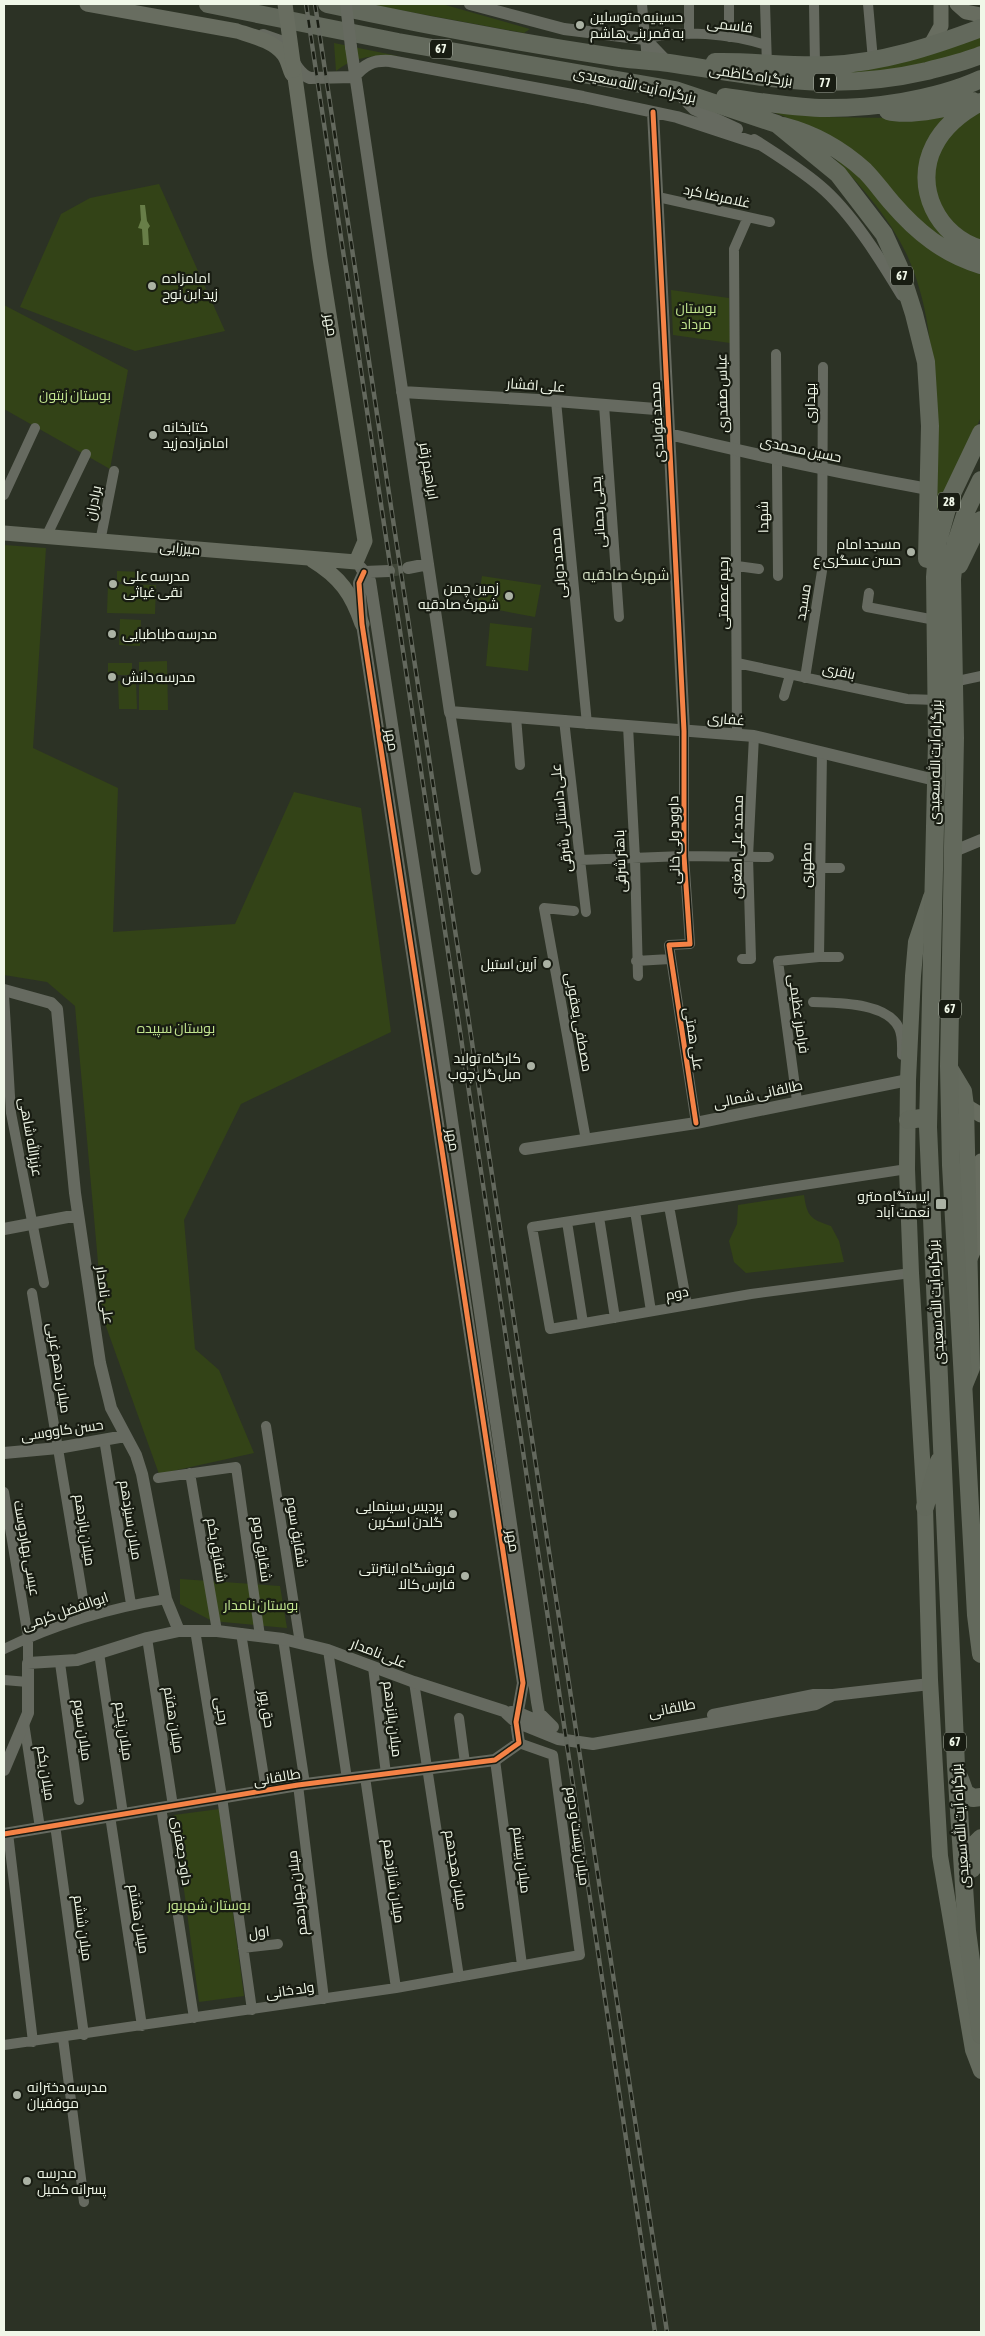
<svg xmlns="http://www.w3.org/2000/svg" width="985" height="2336" viewBox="0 0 985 2336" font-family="'Asap Condensed',Cairo,sans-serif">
  <rect width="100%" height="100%" fill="#2c3225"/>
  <path fill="#334317" d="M367 4H442L530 29 524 33Z
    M981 34V48L891 76 823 75C878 70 931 57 981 34Z
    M334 43 398 56C374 55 355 56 336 71Z
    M962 107 922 160 958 252 801 123 765 109 824 117 893 118Z
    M981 110V243L962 234 939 209 932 171 945 137Z
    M825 148 981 270V417L934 521C933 437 943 333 907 255 888 214 855 180 825 148Z
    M159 184 225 331 135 351 20 307 61 214 90 198Z
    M671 290 729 298 730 343 673 335Z
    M4 305 128 370 110 469 4 409Z
    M4 545 46 548 33 748 118 788 113 932 235 924 294 792 361 808 391 1032 241 1104 184 1220 195 1349 219 1370 254 1453 159 1474 103 1318 75 1006 47 982 4 975Z
    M117 571 142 572V583L117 582Z
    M482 576 541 585 535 617 477 606Z
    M108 584 156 585 155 614 107 613Z
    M120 619 141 620 140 646 119 645Z
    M490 623 532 628 528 671 486 666Z
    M167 661 168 710H139V662Z
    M108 663H132V675H108Z
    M118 681H136L137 709H119Z
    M804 1195C807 1216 810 1219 831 1226L839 1241 844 1262 746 1273 734 1262 729 1241 737 1224 738 1205Z
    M180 1579 280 1586 287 1628 212 1621 180 1604Z
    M219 1809 244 1996 199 2002 174 1815Z"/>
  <path fill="#687e48" d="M140 205H145L147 221 150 226 148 229 149 245H143L142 229 138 228 141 220Z"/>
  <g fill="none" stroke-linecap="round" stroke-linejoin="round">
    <path stroke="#404638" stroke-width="12" stroke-dasharray="12 6" stroke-linecap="butt" d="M389 571 408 568"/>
    <path stroke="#666a60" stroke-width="10" d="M642 4 647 61
      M689 4V34
      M729 4V37
      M765 4 767 65
      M814 4 815 65
      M868 4 873 60
      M645 39C681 29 731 34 766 45
      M658 197 770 222
      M776 354 778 576
      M556 401 587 724
      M604 405 619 617
      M4 495 35 428
      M46 537 86 454
      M100 542 114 471
      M737 566 759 569
      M869 593 867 607 935 620
      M737 663 907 699 936 700
      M805 678 822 571 823 367
      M953 682 981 676
      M784 696 790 675
      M450 712 476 870
      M516 717 520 765
      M564 720 586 912
      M628 726 635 859 638 976
      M684 731V856L690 944 669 945 696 1123
      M737 735 734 249 748 217
      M822 752 819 957H839
      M580 860 684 856 769 857
      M820 868H840
      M574 911 544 908 586 1140
      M742 959H751L748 857 754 736
      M636 961 670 959
      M4 995 11 1113 44 1283
      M813 1002C837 1003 887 1002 899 1028 903 1036 902 1047 902 1055
      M797 1101 778 961 819 957
      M907 1169 532 1227 550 1329 751 1294 911 1273
      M669 1206 687 1305
      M635 1211 651 1311
      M599 1217 615 1318
      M567 1222 583 1323
      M32 1293 86 1616
      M266 1426 300 1643
      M104 1439 131 1604
      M190 1473 217 1631
      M158 1478 236 1467 260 1636
      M4 1492 28 1637V1663
      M195 1630 222 1797 252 2010
      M241 1633 266 1790
      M147 1638 173 1806
      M283 1639 305 1784
      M4 1649C56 1624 109 1608 166 1599
      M328 1650 347 1779
      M99 1653 123 1814
      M60 1663 79 1800
      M373 1667 386 1774
      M4 1680 28 1682
      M414 1682 459 1977
      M459 1718 465 1763
      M24 1723 40 1828
      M495 1760 522 1965
      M365 1777 396 1988
      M298 1785 324 1999
      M161 1807 194 2018
      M110 1816 142 2026
      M55 1825 84 2035
      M8 1833 33 2042
      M243 1948 278 1944
      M63 2038 84 2202
      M4 2045 396 1988 580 1955 553 1755 519 1743"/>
    <path stroke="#666a60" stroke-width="12" d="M470 4 564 29 645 39 668 63
      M263 35 283 42C291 54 296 73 310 78L354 77C365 64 373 60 390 61L583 97 677 117 759 144
      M351 47 450 712 754 736 935 780
      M678 93 694 109 737 129
      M653 112 684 731
      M754 140C776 154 800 169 820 186 851 212 881 260 902 295
      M402 392 556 401 668 410
      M669 434C755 455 841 473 928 489
      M361 568 370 581 438 1025 537 1702 539 1713 553 1727
      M408 568 428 564
      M364 572 389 571
      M952 852 981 840
      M4 990 51 1003 57 1009 75 1193 100 1363 111 1408 136 1455 142 1474 166 1599 179 1631
      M525 1149 696 1123 908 1080
      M4 1229 78 1215
      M4 1453 58 1448 125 1436
      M511 1712 519 1713 549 1726
      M713 1715 814 1695H833L930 1684
      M4 1770 28 1713V1663L77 1660 147 1638 179 1631H217L283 1639 328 1650 414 1682 504 1711 516 1722 558 1739 593 1744 816 1704 833 1695
      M4 1834 298 1785 495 1760 519 1743 516 1722 523 1683 362 624 359 583 364 572"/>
    <path stroke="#686d60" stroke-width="15" d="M87 4 237 31C252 36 274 41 284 55 288 60 289 68 292 74
      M957 4 966 12 981 15
      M930 46 941 26V4
      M4 533 356 562 365 541 320 258 294 70
      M312 560C340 577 352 594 362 624
      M966 1106 981 1115
      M969 1261 979 1238 978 1177 981 1161"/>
    <path stroke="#646a5d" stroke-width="16" d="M931 897 916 942 913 976 908 1080 907 1169 911 1273 925 1507 930 1680 940 1856 973 2050 981 2071
      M949 1066 964 1091 966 1106 972 1368 963 1390"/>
    <path stroke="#63695c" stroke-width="18" d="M208 4 398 42 675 90 777 124 838 174 884 234 899 267 914 314 926 362 930 426 927 559
      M327 4C424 25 522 43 620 58 636 60 653 61 669 63 763 77 832 93 927 71 946 66 964 62 981 55
      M715 62C753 61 791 67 829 65 882 63 933 46 981 28
      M725 97C756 101 788 107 820 108 871 109 935 100 981 79
      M981 102C962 112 944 126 934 146 913 187 938 237 981 249
      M888 111C911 117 951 107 973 101
      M783 126C814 134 841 149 865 171 875 181 883 193 892 203 917 232 944 254 981 265
      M981 433 950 498 938 541 935 577 937 741 928 1127 956 1766 967 1931 981 2035
      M981 480 967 509 956 543 952 579 955 738 949 1066 951 1165 976 1615 981 1654
      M959 565 981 520
      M908 1120 928 1117
      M925 1507 939 1461
      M960 1779 965 1793 973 1798 981 1797
      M972 1869 974 1845 981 1838"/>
    <g stroke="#63685d" stroke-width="4.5">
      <path id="rail" d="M306 4 655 2332
        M315 4 667 2332"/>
    </g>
    <use href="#rail" stroke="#181c12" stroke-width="2.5" stroke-dasharray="8" stroke-linecap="butt"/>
    <path stroke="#666a60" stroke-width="12" d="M346 4 351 47"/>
    <path stroke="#686d60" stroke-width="15" d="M285 4 294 70"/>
    <g stroke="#181c12" stroke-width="8">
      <path id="cycleway" d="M653 112 684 731V856L690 944 669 945 696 1123
        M4 1834 298 1785 495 1760 519 1743 516 1722 523 1683 362 624 359 583 364 572"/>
    </g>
    <use href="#cycleway" stroke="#f48246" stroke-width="5"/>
  </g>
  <g fill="#abb2a4" stroke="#181c12" stroke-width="2">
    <circle cx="580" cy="25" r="5"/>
    <circle cx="152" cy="286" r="5"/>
    <circle cx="153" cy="435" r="5"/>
    <circle cx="911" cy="552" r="5"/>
    <circle cx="113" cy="584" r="5"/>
    <circle cx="509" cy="596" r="5"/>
    <circle cx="112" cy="634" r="5"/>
    <circle cx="112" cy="677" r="5"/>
    <circle cx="547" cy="964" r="5"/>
    <circle cx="531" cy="1066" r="5"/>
    <rect x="935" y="1198" width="12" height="12" rx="2.5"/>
    <circle cx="453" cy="1514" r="5"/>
    <circle cx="465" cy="1576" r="5"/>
    <circle cx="17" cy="2095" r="5"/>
    <circle cx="27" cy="2181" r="5"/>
  </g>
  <g text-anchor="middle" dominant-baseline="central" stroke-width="4.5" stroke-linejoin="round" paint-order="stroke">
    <g fill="#181c12" stroke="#afb5a8" stroke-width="1">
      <rect x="430" y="39.5" width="22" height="19" rx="4"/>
      <rect x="814" y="73.5" width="22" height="19" rx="4"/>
      <rect x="891" y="266.5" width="22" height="19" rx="4"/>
      <rect x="938" y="492.5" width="22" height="19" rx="4"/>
      <rect x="939" y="999.5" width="22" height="19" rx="4"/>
      <rect x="944" y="1732.5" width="22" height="19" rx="4"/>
    </g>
    <g font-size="12" font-weight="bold" fill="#f0f7e8">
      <text x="441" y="49">67</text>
      <text x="825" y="83">77</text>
      <text x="902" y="276">67</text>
      <text x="949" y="502">28</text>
      <text x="950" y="1009">67</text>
      <text x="955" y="1742">67</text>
    </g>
    <g font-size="14" fill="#f0f7e8" stroke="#181c12" text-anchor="start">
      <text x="590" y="17">حسینیه متوسلین<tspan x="590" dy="16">به قمر بنی‌هاشم</tspan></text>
      <text x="162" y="278">امامزاده<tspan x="162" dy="16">زید ابن نوح</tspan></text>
      <text x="163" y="427">کتابخانه<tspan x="163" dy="16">امامزاده زید</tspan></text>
      <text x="901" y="544" text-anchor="end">مسجد امام<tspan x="901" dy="16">حسن عسگری ع</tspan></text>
      <text x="123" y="576">مدرسه علی<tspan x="123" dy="16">نقی غیاثی</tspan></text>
      <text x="499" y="588" text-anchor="end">زمین چمن<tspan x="499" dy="16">شهرک صادقیه</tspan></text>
      <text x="122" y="634">مدرسه طباطبایی</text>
      <text x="122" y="677">مدرسه دانش</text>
      <text x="537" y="964" text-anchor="end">آرین استیل</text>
      <text x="521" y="1058" text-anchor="end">کارگاه تولید<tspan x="521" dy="16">مبل گل چوب</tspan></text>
      <text x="930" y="1196" text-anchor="end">ایستگاه مترو<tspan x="930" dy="16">نعمت آباد</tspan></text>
      <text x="443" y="1506" text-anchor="end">پردیس سینمایی<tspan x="443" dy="16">گلدن اسکرین</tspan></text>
      <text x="455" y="1568" text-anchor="end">فروشگاه اینترنتی<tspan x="455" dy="16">فارس کالا</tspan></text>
      <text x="27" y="2087">مدرسه دخترانه<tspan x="27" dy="16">موفقیان</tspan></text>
      <text x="37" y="2173">مدرسه<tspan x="37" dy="16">پسرانه کمیل</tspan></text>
    </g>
    <g font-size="14" fill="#f0f7e8" stroke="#181c12">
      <text transform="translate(730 25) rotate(7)">قاسمی</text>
      <text transform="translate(751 75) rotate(8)">بزرگراه کاظمی</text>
      <text transform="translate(635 85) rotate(12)">بزرگراه آیت الله سعیدی</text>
      <text transform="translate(717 196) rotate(12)">غلامرضا کرد</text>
      <text transform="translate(331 325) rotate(81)">مهر</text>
      <text transform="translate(536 385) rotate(4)">علی افشار</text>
      <text transform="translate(722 393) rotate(-91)">عباس صفدری</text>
      <text transform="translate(810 403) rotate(-90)">بهداری</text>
      <text transform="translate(657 422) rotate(-93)">محمد فولادی</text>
      <text transform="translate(801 449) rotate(12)">حسین محمدی</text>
      <text transform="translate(429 471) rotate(81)">ابراهیم زقر</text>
      <text transform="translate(93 503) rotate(-79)">برادران</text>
      <text transform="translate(598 512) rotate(-94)">یحیی رحمانی</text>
      <text transform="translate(763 517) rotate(-91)">شهدا</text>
      <text transform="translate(180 548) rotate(5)">میرزایی</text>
      <text transform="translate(558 563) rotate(-95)">محمد دوابی</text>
      <text transform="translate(723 593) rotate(-90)">رحیم عصمتی</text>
      <text transform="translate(803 602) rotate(-81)">مسجد</text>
      <text transform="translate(839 671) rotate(12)">باقری</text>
      <text transform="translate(726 719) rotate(4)">غفاری</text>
      <text transform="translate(392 740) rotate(81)">مهر</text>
      <text transform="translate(935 762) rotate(-89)">بزرگراه آیت الله سعیدی</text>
      <text transform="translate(561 818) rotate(-96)">علی داستانی شرقی</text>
      <text transform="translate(674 840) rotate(-91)">داوود ولی خانی</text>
      <text transform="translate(737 847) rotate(-89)">محمد علی اصغری</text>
      <text transform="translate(620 861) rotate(-92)">باهنر شرقی</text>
      <text transform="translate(806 865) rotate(-89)">مطهری</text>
      <text transform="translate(799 1014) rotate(82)">فرامرز عظیمی</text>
      <text transform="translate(579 1022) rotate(80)">مصطفی یعقوبی</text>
      <text transform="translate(694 1039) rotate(81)">علی همتی</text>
      <text transform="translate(758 1094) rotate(-12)">طالقانی شمالی</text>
      <text transform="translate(31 1137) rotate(80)">عزیزالله شاهی</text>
      <text transform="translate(453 1140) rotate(81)">مهر</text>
      <text transform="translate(677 1293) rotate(-10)">دوم</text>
      <text transform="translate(105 1295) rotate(82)">علی نامدار</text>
      <text transform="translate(936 1302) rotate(-93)">بزرگراه آیت الله سعیدی</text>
      <text transform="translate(59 1368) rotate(81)">میلان دهم غربی</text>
      <text transform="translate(62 1430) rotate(-8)">حسن کاووسی</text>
      <text transform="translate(131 1520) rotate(81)">میلان سیزدهم</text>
      <text transform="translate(85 1530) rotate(81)">میلان یازدهم</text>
      <text transform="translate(297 1532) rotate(81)">شقایق سوم</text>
      <text transform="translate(513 1541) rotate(81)">مهر</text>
      <text transform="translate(27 1548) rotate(80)">عیسی بهاردوست</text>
      <text transform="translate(262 1549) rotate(82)">شقایق دوم</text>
      <text transform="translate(217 1550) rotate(81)">شقایق یکم</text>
      <text transform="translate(65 1611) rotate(-19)">ابوالفضل کرمی</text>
      <text transform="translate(379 1653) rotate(21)">علی نامدار</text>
      <text transform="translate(672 1708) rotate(-11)">طالقانی</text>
      <text transform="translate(267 1709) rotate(81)">حق پور</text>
      <text transform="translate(222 1711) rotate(81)">رحبی</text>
      <text transform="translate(393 1719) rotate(83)">میلان پانزدهم</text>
      <text transform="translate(174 1720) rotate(81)">میلان هفتم</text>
      <text transform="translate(83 1730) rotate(82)">میلان سوم</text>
      <text transform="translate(124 1731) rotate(82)">میلان پنجم</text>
      <text transform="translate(46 1773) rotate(81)">میلان یکم</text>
      <text transform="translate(277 1777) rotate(-9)">طالقانی</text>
      <text transform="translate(960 1826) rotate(-94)">بزرگراه آیت الله سعیدی</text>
      <text transform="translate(578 1836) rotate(82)">میلان بیست و دوم</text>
      <text transform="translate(182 1851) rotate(81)">داود جعفری</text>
      <text transform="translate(522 1860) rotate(83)">میلان بیستم</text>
      <text transform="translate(456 1870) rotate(81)">میلان هجدهم</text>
      <text transform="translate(394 1881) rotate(82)">میلان شانزدهم</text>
      <text transform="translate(297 1893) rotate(-97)">میلان چهاردهم</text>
      <text transform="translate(139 1919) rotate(81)">میلان هشتم</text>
      <text transform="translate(83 1928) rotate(82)">میلان ششم</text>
      <text transform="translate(259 1932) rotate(-7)">اول</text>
      <text transform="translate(290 1990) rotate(-8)">ولد خانی</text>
    </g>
    <g font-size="14" fill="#c2e58f" stroke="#181c12">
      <text x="696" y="308">بوستان<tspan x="696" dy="16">مرداد</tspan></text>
      <text x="75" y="395">بوستان زیتون</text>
      <text x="176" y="1028">بوستان سپیده</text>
      <text x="261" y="1605">بوستان نامدار</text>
      <text x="209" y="1905">بوستان شهریور</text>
    </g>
    <g font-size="15" fill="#d0dcc0" stroke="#181c12">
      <text x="626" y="574">شهرک صادقیه</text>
    </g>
  </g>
  <rect width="985" height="2336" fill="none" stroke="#f0f7e8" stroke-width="10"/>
</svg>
